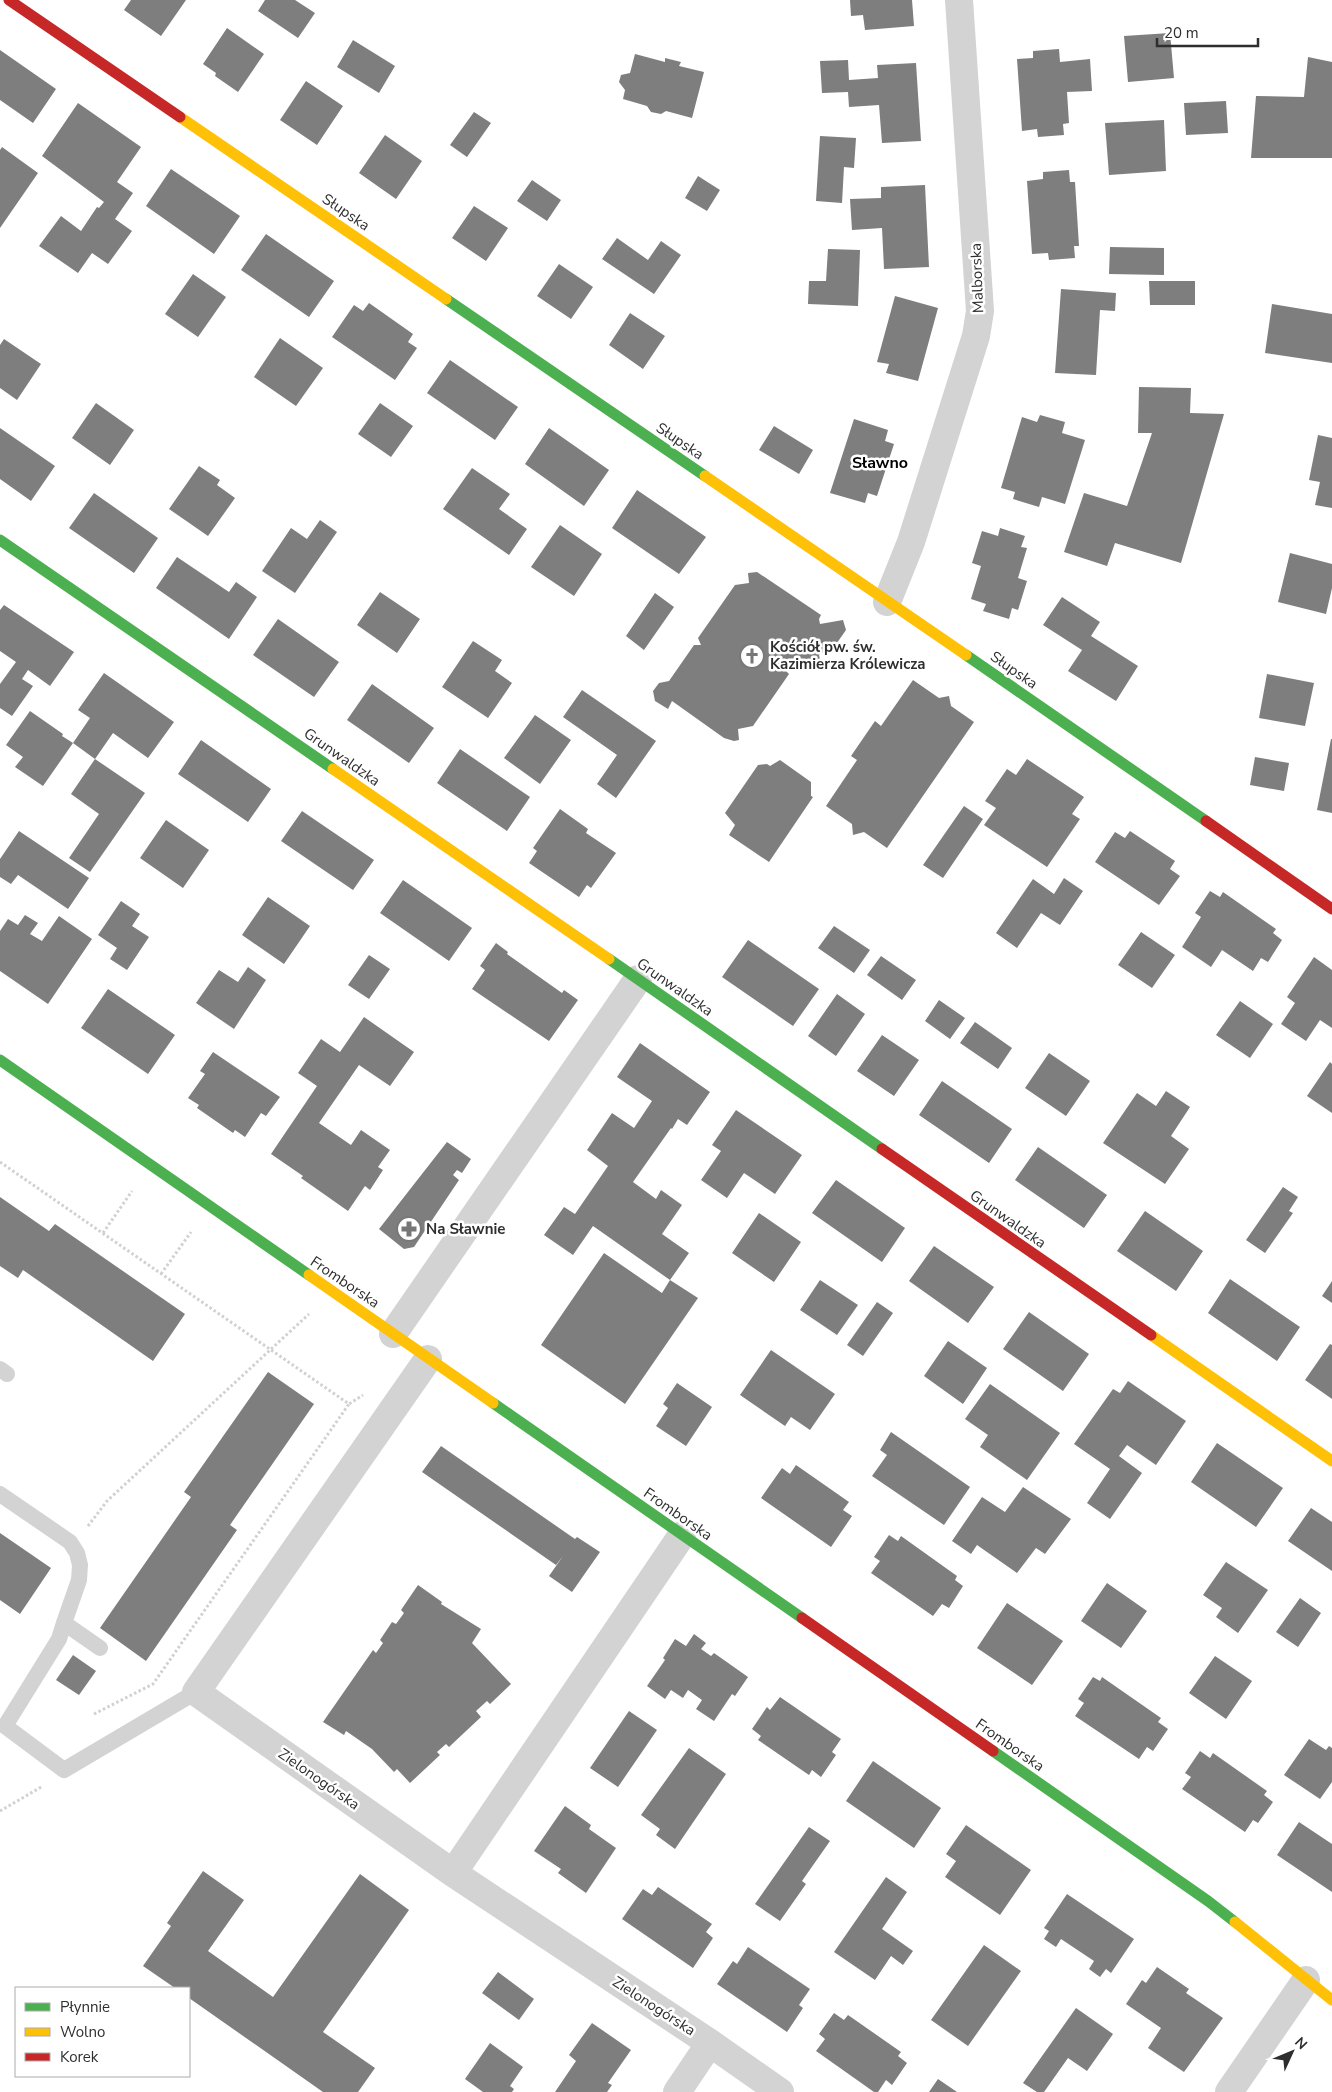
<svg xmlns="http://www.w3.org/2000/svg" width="1332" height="2092" viewBox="0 0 1332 2092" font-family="'Nunito Sans',sans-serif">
  <rect width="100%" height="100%" fill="#fff"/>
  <path fill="#7e7e7e" d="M131 0H186L161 36 124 10Z
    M265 0H295L315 13 298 38 258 11Z
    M850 0H912L914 26 865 30 863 15 851 16Z
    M227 28 264 54 238 92 215 76 216 73 203 64Z
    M1170 33 1174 78 1128 82 1124 36Z
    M353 40 395 66 379 93 337 67Z
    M1059 49 1060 62 1090 59 1092 91 1067 92 1069 123 1063 124 1064 135 1038 137 1037 129 1022 131 1017 59 1033 58V51Z
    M0 50 56 89 33 123 0 100Z
    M635 54 665 62V58L681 62 679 66 704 72 692 118 666 111 661 114 651 112 647 106 623 99 625 90 619 82 621 75 630 73Z
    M1308 57 1332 62V158H1251L1256 96 1304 97Z
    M848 60 849 80 878 78 877 65 916 63 921 141 882 143 879 105 849 107 848 92 822 93 820 61Z
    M306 81 343 106 317 145 280 120Z
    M1226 101 1228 133 1186 135 1184 103Z
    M78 103 141 147 117 182 133 193 115 219 132 231 108 264 92 253 78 273 39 246 61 216 81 231 97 207 99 208 104 202 42 156Z
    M474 112 491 123 467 157 450 145Z
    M1164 120 1166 171 1109 175 1105 123Z
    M385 135 422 161 396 199 359 173Z
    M820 136 856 138 854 168 844 167 842 203 816 201Z
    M2 147 38 173 0 228V150Z
    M171 169 240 216 214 254 146 206Z
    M1069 170 1070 182H1075L1079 246H1074L1075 258 1049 260 1048 253 1032 254 1027 181 1043 179V172Z
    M698 176 720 190 707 211 685 198Z
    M532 180 561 200 547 221 517 201Z
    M925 185 929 267 884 269 882 228 852 230 850 199 881 198V187Z
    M474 206 508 228 486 261 452 238Z
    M266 234 334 281 309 317 241 270Z
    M617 238 648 260 661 241 681 255 654 294 602 259Z
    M1110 247 1164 248V275L1109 274Z
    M828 249 860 250 858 306 808 304 809 281H826Z
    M559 264 593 287 571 319 537 296Z
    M193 274 226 297 198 337 165 314Z
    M1149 281H1195V305H1150Z
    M1061 289 1116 293 1115 311 1100 310 1096 375 1055 373Z
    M895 296 938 308 918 381 886 373 889 364 877 362Z
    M369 303 413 334 408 342 417 348 395 380 332 337 354 305 363 311Z
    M1272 304 1332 314V363L1265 353Z
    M630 313 665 336 643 369 609 345Z
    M280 338 323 368 296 406 254 377Z
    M4 339 41 364 17 400 0 388V345Z
    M450 360 518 407 495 440 427 393Z
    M1139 387 1191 388 1190 413 1224 414 1181 563 1115 543 1107 566 1064 552 1084 493 1127 506 1152 433H1138Z
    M96 403 134 430 110 465 72 438Z
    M380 403 413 426 391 457 358 434Z
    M1040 415 1065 422 1062 433 1085 440 1065 504 1042 497 1039 507 1013 499 1015 492 1001 488 1022 417 1037 422Z
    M854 419 888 430 885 441 894 444 877 496 868 493 865 503 830 493Z
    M774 426 813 450 799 474 759 450Z
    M0 428 55 466 31 501 0 479Z
    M549 428 609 470 584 506 525 464Z
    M1318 435 1332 438V508L1315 505 1320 482 1309 480Z
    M199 466 220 480 217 485 235 498 208 536 169 509Z
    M472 468 510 494 499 509 527 529 509 555 443 509Z
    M637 490 706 537 679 574 612 528Z
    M94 493 158 538 134 573 69 528Z
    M320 520 337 532 295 593 262 571 291 528 307 539Z
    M560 525 602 554 574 596 531 567Z
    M1000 528 1025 536 1021 547 1027 548 1018 578 1027 581 1018 610 1012 608 1009 619 983 611 986 604 971 599 981 566 972 563 982 531 998 536Z
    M1290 553 1332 564V588L1326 614 1278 602Z
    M177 557 229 592 236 582 257 597 229 639 156 588Z
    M757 572 821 615 819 619 820 624 843 620 846 630 832 650 821 653 819 655 821 664 801 668 799 658 796 657 797 665 788 666 785 670 789 674 753 726 738 729 739 740 734 741 724 738 672 701 668 709 655 701 653 691 659 683 669 681 694 645H701L698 638 735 585 749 583 748 573Z
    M380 592 420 619 397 653 357 625Z
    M655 593 674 607 644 650 626 636Z
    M1062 597 1100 622 1091 636 1138 666 1116 701 1068 671 1082 650 1043 625Z
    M4 605 74 652 50 686 28 670 22 679 33 686 12 716 0 708V684L16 662 0 651V610Z
    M278 619 339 662 314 697 253 655Z
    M473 641 502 660 495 671 512 683 488 718 442 687Z
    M104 673 174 722 148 758 113 733 95 759 73 743 90 718 78 710Z
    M1267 674 1314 683 1305 726 1259 718Z
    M913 680 939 698 949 696 951 706 974 722 887 848 864 832 853 835 852 824 826 806 857 760 851 756 875 721 881 726Z
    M372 684 434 728 409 763 347 720Z
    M582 690 656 741 616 798 597 784 617 755 563 717Z
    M30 711 63 734 62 736 73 743 43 786 15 767 23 757 6 745Z
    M535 715 571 740 540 784 504 758Z
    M1331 739H1332V813L1317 810Z
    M201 740 271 789 248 822 178 774Z
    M460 749 530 797 507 831 437 783Z
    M1255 757 1289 763 1284 791 1250 785Z
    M95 759 145 793 90 872 69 858 99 814 71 794Z
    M1027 759 1084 797 1072 814 1080 819 1047 867 984 825 996 808 985 801 1007 769 1016 775Z
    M780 760 811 782V796L813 797 769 862 729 835 735 825 725 813 758 765 767 764 770 766Z
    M964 806 983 819 943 878 923 865Z
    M560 809 588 829 586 833 616 853 591 888 587 885 579 897 529 863 537 851 533 848Z
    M302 811 374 860 353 890 281 841Z
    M166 820 209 850 183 888 140 858Z
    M19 831 89 878 68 909 18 875 11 884 0 877V859Z
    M1130 831 1175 861 1170 869 1180 876 1159 905 1095 862 1115 832 1125 838Z
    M1064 878 1083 891 1060 925 1041 913 1017 948 996 933 1033 879 1054 894Z
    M403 880 472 928 449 961 380 913Z
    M1210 891 1220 897 1223 892 1276 929 1273 933 1282 940 1268 962 1261 958 1253 971 1222 950 1211 967 1182 947 1201 917 1195 913Z
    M268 897 310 926 284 964 242 935Z
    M121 901 140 914 132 926 149 937 127 970 110 959 117 948 98 935Z
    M25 915 38 923 30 934 42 941 59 916 92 939 48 1004 0 971V931L8 919 18 925Z
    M834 926 870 950 854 973 818 948Z
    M1141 932 1175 955 1152 988 1118 965Z
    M748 940 819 989 793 1026 722 977Z
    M496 943 508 952 507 954 562 993 564 990 578 1000 549 1041 472 989 485 970 480 966Z
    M369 955 390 969 369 999 348 985Z
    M881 956 916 980 902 1000 867 975Z
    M1314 957 1332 970V1028L1320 1020 1306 1041 1281 1024 1295 1003 1287 997Z
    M248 967 266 980 234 1029 196 1003 219 970 238 982Z
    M108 989 175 1035 148 1074 81 1028Z
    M837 994 865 1014 836 1056 808 1036Z
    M939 1000 965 1018 950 1039 925 1021Z
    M1240 1001 1273 1024 1250 1058 1216 1035Z
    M364 1017 414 1052 390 1086 359 1065 319 1123 351 1145 361 1130 390 1150 378 1167 383 1170 370 1190 365 1186 348 1211 301 1178 303 1176 271 1154 317 1086 298 1073 321 1039 340 1052Z
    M975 1022 1012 1048 998 1069 960 1043Z
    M882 1035 919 1060 894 1096 857 1071Z
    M640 1043 710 1092 687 1125 678 1119 672 1129 671 1128 633 1182 656 1199 661 1190 682 1205 662 1234 689 1253 670 1280 593 1226 573 1255 544 1235 564 1207 575 1214 608 1166 587 1150 612 1113 634 1128 652 1101 617 1077Z
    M213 1052 280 1097 266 1116 261 1113 245 1137 235 1130 233 1133 197 1108 199 1105 188 1098 205 1074 200 1071Z
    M1049 1053 1090 1081 1066 1116 1025 1088Z
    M1330 1062 1332 1064V1113L1307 1096Z
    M942 1081 1012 1129 989 1163 919 1115Z
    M1166 1091 1190 1107 1171 1136 1189 1149 1165 1184 1103 1143 1137 1093 1156 1106Z
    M736 1110 802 1155 775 1194 744 1173 727 1198 701 1180 721 1151 712 1145Z
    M447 1142 471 1159 462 1173 457 1170 453 1175 459 1180 414 1247 404 1249 379 1229Z
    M1038 1147 1107 1195 1084 1228 1015 1180Z
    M836 1180 905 1228 882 1262 812 1213Z
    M1283 1187 1298 1197 1289 1211 1293 1213 1265 1253 1246 1240Z
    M0 1197 49 1231 55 1224 185 1314 153 1361 23 1270 18 1278 0 1266Z
    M1145 1211 1203 1251 1176 1291 1117 1251Z
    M759 1213 801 1242 774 1282 732 1253Z
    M934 1246 994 1287 968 1323 909 1281Z
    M604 1253 662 1293 670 1280 698 1298 625 1404 541 1345Z
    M1230 1279 1300 1327 1277 1361 1208 1313Z
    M820 1280 858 1305 837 1335 800 1310Z
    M1332 1281V1303L1322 1296Z
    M877 1302 893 1313 863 1356 847 1345Z
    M1029 1312 1089 1354 1063 1391 1003 1349Z
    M948 1341 987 1368 963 1404 924 1376Z
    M1330 1344 1332 1345V1399L1305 1380Z
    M771 1350 835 1394 810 1430 791 1417 785 1426 740 1395Z
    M268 1372 314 1404 230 1525 237 1530 146 1661 100 1628 191 1497 184 1492Z
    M1128 1381 1186 1421 1156 1465 1127 1445 1119 1456 1142 1473 1110 1519 1087 1503 1110 1469 1074 1444 1113 1389 1120 1393Z
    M677 1383 712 1407 686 1446 656 1426 668 1408 663 1404Z
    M990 1384 1060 1433 1027 1480 980 1447 988 1435 965 1419Z
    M891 1432 970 1487 944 1525 872 1476 887 1455 880 1450Z
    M1217 1443 1283 1488 1256 1527 1191 1482Z
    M441 1446 575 1539 577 1537 600 1552 572 1592 549 1576 563 1556 556 1565 422 1472Z
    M796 1465 849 1502 843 1510 852 1516 831 1547 761 1498 782 1468 790 1474Z
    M1023 1487 1071 1519 1045 1554 1036 1548 1017 1573 977 1545 971 1554 952 1541 982 1497 1005 1512Z
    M1311 1508 1332 1522V1571L1288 1541Z
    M0 1533 51 1568 20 1614 0 1600Z
    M889 1535 898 1541 901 1536 957 1576 955 1580 963 1586 949 1608 942 1604 933 1616 871 1573 880 1561 874 1557Z
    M1226 1562 1268 1590 1238 1633 1216 1617 1222 1608 1203 1595Z
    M1107 1583 1147 1611 1121 1648 1081 1621Z
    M418 1585 442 1602 441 1604 481 1629 472 1643 511 1684 490 1704 487 1701 476 1711 481 1717 449 1747 446 1744 437 1752 440 1755 410 1783 397 1769 394 1772 372 1749 346 1731 344 1735 323 1722 373 1650 376 1653 383 1643 380 1640 392 1622 396 1624 404 1613 401 1610Z
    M1300 1598 1321 1613 1298 1647 1276 1632Z
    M1007 1603 1063 1641 1032 1685 977 1648Z
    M694 1634 706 1643 701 1649 711 1656 714 1653 748 1677 735 1696 732 1694 714 1721 696 1709 702 1700 688 1690 683 1698 671 1690 665 1699 647 1686 665 1660 663 1658 675 1639 686 1646Z
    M73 1655 96 1671 79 1695 56 1680Z
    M1215 1656 1252 1681 1226 1719 1189 1693Z
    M1093 1677 1100 1681 1102 1677 1161 1718 1158 1722 1168 1729 1153 1751 1147 1747 1139 1759 1075 1716 1084 1703 1078 1699Z
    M780 1697 841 1739 832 1752 836 1755 821 1777 812 1770 809 1775 758 1740 761 1736 752 1729 767 1707 770 1710Z
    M629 1711 657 1730 618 1787 590 1768Z
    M1309 1739 1326 1750 1329 1746 1332 1748V1782L1320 1799 1284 1775Z
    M689 1748 726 1774 675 1849 656 1835 660 1829 641 1815Z
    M1200 1751 1210 1758 1213 1753 1267 1791 1264 1795 1273 1802 1258 1823 1253 1820 1245 1832 1182 1789 1191 1777 1185 1773Z
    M873 1761 941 1808 914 1848 846 1801Z
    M565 1806 591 1825 589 1829 616 1848 586 1893 558 1873 561 1869 534 1851Z
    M1299 1822 1332 1844V1892L1277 1855Z
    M966 1825 1031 1870 1000 1915 945 1877 956 1861 946 1854Z
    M809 1827 830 1841 802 1881 806 1884 780 1921 755 1904Z
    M203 1871 244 1900 208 1951 273 1997 360 1874 409 1910 323 2032 375 2068 358 2092H323L189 1998V1988H175L143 1966 171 1926 167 1923Z
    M886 1877 907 1892 882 1929 913 1951 903 1965 891 1956 875 1980 834 1952Z
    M658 1887 712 1924 706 1932 713 1938 693 1968 622 1919 643 1889 652 1895Z
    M1067 1894 1134 1939 1111 1973 1106 1969 1100 1977 1089 1969 1094 1961 1061 1939 1056 1947 1044 1939 1049 1931 1044 1928Z
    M984 1945 1021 1971 968 2046 931 2020Z
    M748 1947 810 1989 799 2005 803 2008 787 2032 717 1984 733 1961 737 1964Z
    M1157 1967 1189 1989 1186 1993 1223 2018 1184 2072 1148 2048 1161 2028 1126 2004 1142 1980 1146 1983Z
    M498 1972 534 1999 519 2020 482 1993Z
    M1076 2008 1113 2034 1087 2071 1068 2058 1044 2092H1037L1023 2083Z
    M834 2013 844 2020 848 2015 901 2052 898 2056 907 2063 892 2085 886 2080 878 2092H874L816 2051 825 2039 819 2034Z
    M592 2023 631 2050 608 2083 612 2085 607 2092H555L576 2061 569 2055Z
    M490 2043 523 2067 510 2086 514 2089 512 2092H483L465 2079Z
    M938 2079 957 2092H929Z"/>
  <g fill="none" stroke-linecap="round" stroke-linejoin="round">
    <path stroke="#d1d1d1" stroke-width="3" stroke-dasharray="2.5 2.5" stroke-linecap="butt" d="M0 1162 349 1404 363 1395
      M103 1233 132 1191
      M161 1274 191 1232
      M88 1526 107 1501 309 1314
      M94 1714 153 1684 349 1404
      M0 1811 43 1786"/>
    <path stroke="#d3d3d3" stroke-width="16" d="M0 1369 7 1374
      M0 1494 70 1542 77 1553 80 1565 79 1580 64 1623 59 1639 5 1726 64 1770 196 1692
      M64 1623 100 1648"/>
    <path stroke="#d3d3d3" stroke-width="28" d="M887 602 911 542 976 336 980 311 959 0
      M393 1334 638 979
      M428 1359 196 1692 453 1873 710 2043 780 2092
      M453 1873 682 1535
      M677 2092 710 2043
      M1229 2092 1306 1980"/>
    <path stroke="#4caf50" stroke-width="11" d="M446 299 705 476
      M0 540 333 769
      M966 655 1206 821
      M609 959 882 1149
      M0 1060 309 1275
      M493 1403 802 1618
      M993 1751 1208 1901 1235 1922"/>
    <path stroke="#ffc107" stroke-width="11" d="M180 117 446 299
      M705 476 966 655
      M333 769 609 959
      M309 1275 493 1403
      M1151 1335 1332 1461
      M1235 1922 1332 2000"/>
    <path stroke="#c62828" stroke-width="11" d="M9 0 180 117
      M1206 821 1332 909
      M882 1149 1151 1335
      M802 1618 993 1751"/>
  </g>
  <defs>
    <g id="church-ring" transform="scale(1.25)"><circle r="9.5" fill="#fff" stroke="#777" stroke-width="1.5"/><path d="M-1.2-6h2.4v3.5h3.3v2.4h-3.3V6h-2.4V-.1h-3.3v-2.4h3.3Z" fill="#777"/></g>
    <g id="pharmacy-ring" transform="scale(1.25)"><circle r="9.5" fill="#fff" stroke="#777" stroke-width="1.5"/><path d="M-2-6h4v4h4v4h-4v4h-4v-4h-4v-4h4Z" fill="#777"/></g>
  </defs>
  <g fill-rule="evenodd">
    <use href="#church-ring" x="752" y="656"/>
    <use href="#pharmacy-ring" x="409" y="1229"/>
  </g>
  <g text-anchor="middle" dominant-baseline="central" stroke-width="5" stroke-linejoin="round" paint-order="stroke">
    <g font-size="15" fill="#2e2e2e" stroke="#fff">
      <text transform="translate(346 212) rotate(34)">Słupska</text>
      <text transform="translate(977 278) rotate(-92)">Malborska</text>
      <text transform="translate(680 441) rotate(34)">Słupska</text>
      <text transform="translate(1014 670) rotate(35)">Słupska</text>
      <text transform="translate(342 757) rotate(35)">Grunwaldzka</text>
      <text transform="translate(675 987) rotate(35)">Grunwaldzka</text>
      <text transform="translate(1008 1219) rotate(35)">Grunwaldzka</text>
      <text transform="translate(345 1282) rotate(34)">Fromborska</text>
      <text transform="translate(678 1514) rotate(35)">Fromborska</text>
      <text transform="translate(1010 1745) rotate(35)">Fromborska</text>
      <text transform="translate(319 1779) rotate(35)">Zielonogórska</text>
      <text transform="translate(654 2006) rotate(33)">Zielonogórska</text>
    </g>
    <g font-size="15" font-weight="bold" fill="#2e2e2e" stroke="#fff" text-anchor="start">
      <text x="770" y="647">Kościół pw. św.<tspan x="770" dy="17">Kazimierza Królewicza</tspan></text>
      <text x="426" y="1229">Na Sławnie</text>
    </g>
    <g font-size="16" font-weight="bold" fill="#000" stroke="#fff">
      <text x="880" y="463">Sławno</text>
    </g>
  </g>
  <rect x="15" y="1987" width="175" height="90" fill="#ffffff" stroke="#ababab"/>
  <rect x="25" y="2003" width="25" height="8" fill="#4caf50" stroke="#ababab"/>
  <text x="60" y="2012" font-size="15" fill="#2e2e2e">Płynnie</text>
  <rect x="25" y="2028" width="25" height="8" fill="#ffc107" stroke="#ababab"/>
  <text x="60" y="2037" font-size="15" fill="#2e2e2e">Wolno</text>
  <rect x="25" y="2053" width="25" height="8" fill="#c62828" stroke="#ababab"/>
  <text x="60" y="2062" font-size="15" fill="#2e2e2e">Korek</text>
  <g transform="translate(1292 2052) rotate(46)" stroke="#ffffff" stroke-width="4" paint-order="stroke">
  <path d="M0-4L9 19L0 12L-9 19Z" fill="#2e2e2e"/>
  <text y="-8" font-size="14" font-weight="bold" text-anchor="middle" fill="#2e2e2e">N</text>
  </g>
  <path d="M1157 38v8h101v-8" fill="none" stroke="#2e2e2e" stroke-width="2.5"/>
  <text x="1164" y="38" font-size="15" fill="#2e2e2e" stroke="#ffffff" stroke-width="4" paint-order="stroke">20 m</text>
</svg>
